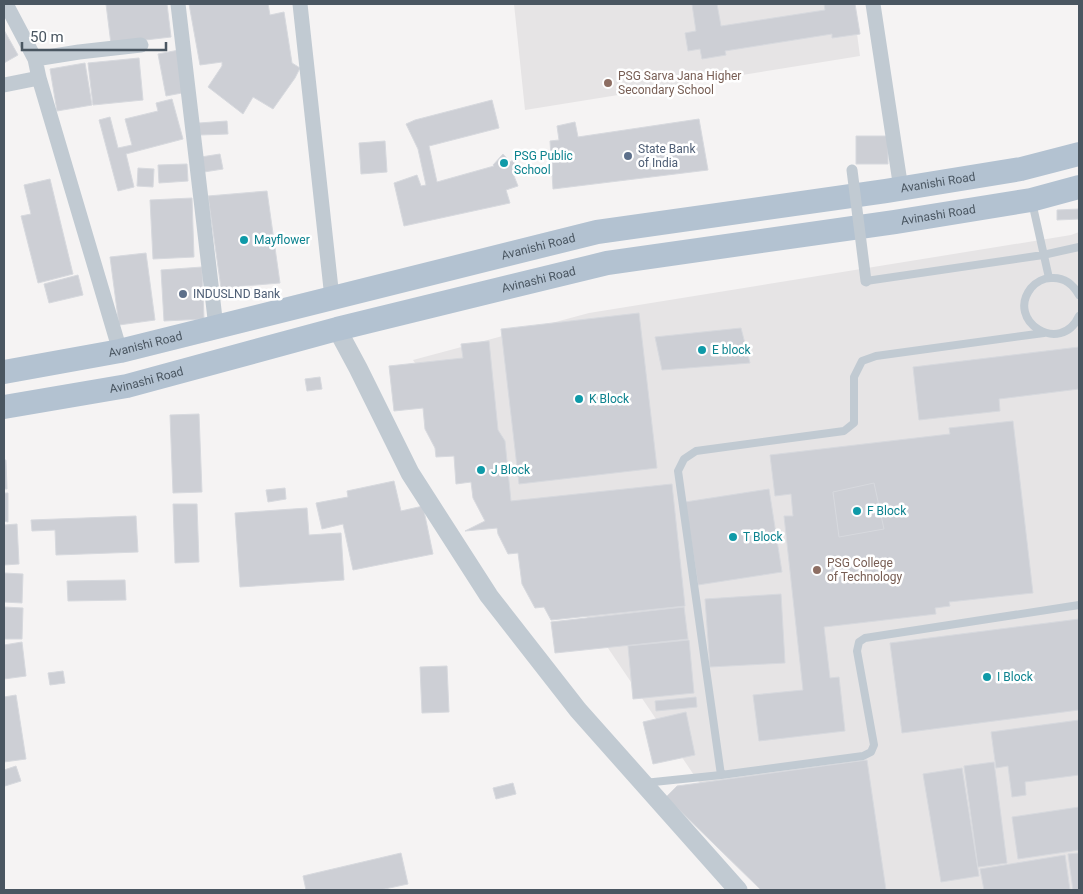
<svg xmlns="http://www.w3.org/2000/svg" width="1083" height="894" viewBox="0 0 1083 894" font-family="Roboto,sans-serif">
  <rect width="100%" height="100%" fill="#f5f3f3"/>
  <path fill="#e6e4e5" d="M514 4H853L860 56 525 110Z
    M1079 232V890H816L698 781 413 360 589 313 1071 235Z"/>
  <path fill="#cdcfd5" stroke="#d7d9de" d="M106 4H167L171 37 111 44Z
    M189 4H268L270 15 284 12 292 63 300 68 295 78 273 109 253 97 243 114 208 87 222 66V62L200 65Z
    M692 4H717L721 26 825 10 824 4H855L860 34 832 38V34L725 51 726 55 702 59 700 49 688 51 685 33 696 31Z
    M4 30 18 55 4 63Z
    M179 50 187 92 166 96 158 54Z
    M139 58 143 100 93 105 88 63Z
    M85 63 92 105 57 111 50 69Z
    M172 99 183 139 126 154 134 187 118 191 99 120 110 117 118 148 132 145 125 119 158 111 156 103Z
    M492 100 499 128 429 146 437 182 494 166 493 165 503 154 510 162 513 160 517 169 512 171 518 186 506 190 510 203 404 226 394 183 417 175 421 186 426 185 418 149 406 124 415 120Z
    M699 119 708 170 553 189 550 141 559 140 557 126 575 122 578 137Z
    M227 121 228 134 200 135 199 123Z
    M856 136H888V164H856Z
    M385 141 387 172 361 174 359 143Z
    M220 154 223 169 204 172 201 157Z
    M187 164 188 181 159 183 158 165Z
    M138 168 154 169 153 187 137 186Z
    M50 179 73 274 38 283 21 216 31 214 24 185Z
    M267 191 280 283 221 288 208 196Z
    M192 198 194 257 153 259 150 200Z
    M1079 209V219L1057 220V210Z
    M146 253 155 320 119 325 110 257Z
    M202 267 204 319 164 321 161 270Z
    M78 275 83 295 49 303 44 284Z
    M639 313 657 468 519 484 501 329Z
    M741 328 750 363 662 370 655 337Z
    M489 341 498 430 505 441 511 501 672 484 685 606 551 620 544 607 535 608 522 584 518 553 508 554 498 534 497 528 465 531 485 521 473 498 471 482 456 484 454 456 436 457 435 448 425 429 423 408 394 411 389 366 463 358 461 344Z
    M1079 347V389L999 399 1000 411 919 420 913 367Z
    M320 377 322 389 307 391 305 379Z
    M199 414 202 492 173 493 170 415Z
    M1013 421 1033 593 949 602 950 606 935 608 936 614 824 627 830 678 839 677 845 731 759 741 753 695 803 690 784 516H793L791 494 775 496 770 455 950 434 949 428Z
    M4 460H6L7 489H4Z
    M394 481 401 511 423 506 433 554 353 570 343 524 322 529 316 503 348 497 347 491Z
    M874 483 884 529 839 537 833 492Z
    M285 488 286 499 268 502 266 490Z
    M769 489 782 572 698 585 685 502Z
    M4 493H8V522L4 521Z
    M173 504H197L199 562 175 563Z
    M307 508 309 535 341 533 344 580 240 587 235 513Z
    M136 516 138 552 56 555 55 530 32 531 31 520Z
    M17 524 19 564 4 565V525Z
    M4 573 23 574 22 603 4 602Z
    M125 580 126 600 68 601 67 581Z
    M781 594 785 663 710 667 705 599Z
    M4 607 23 608 22 639H4Z
    M684 607 688 639 555 653 551 622Z
    M1079 619V710L902 733 890 643Z
    M689 640 694 693 633 699 628 646Z
    M22 642 26 676 4 679V645Z
    M447 666 449 712 422 713 420 667Z
    M63 671 65 683 50 685 48 673Z
    M16 695 26 759 4 762V697Z
    M696 697 697 707 656 711 655 701Z
    M686 712 695 755 653 764 643 722Z
    M1079 720V775L1025 782 1026 795 1012 797 1008 766 996 768 991 732Z
    M867 760 886 890H761L666 797 677 786Z
    M994 762 1007 863 978 867 964 766Z
    M16 766 21 781 5 786 4 770Z
    M962 768 979 876 941 882 923 774Z
    M513 783 516 794 496 799 493 788Z
    M1079 807V850L1018 859 1012 817Z
    M401 853 408 884 380 890H306L303 876Z
    M1079 853V890H1073L1068 854Z
    M1065 855 1070 890H984L980 869Z"/>
  <g fill="none" stroke-linecap="round" stroke-linejoin="round">
    <path stroke="#c1cad2" stroke-width="8" d="M1032 202 1049 278
      M866 281 1043 255 1079 247
      M1079 295C1073 284 1064 277 1051 278 1044 278 1036 282 1031 288 1005 321 1061 356 1079 316
      M721 775 678 471 684 459 696 451 844 431 854 423V377L862 361 876 356 1044 333
      M644 783 721 775 863 756 871 752 874 745 857 651 859 642 865 638 1079 605"/>
    <path stroke="#c1cad2" stroke-width="15" d="M6 4 35 59 39 78 120 351
      M178 4 216 327
      M300 4 332 298
      M873 4 901 189
      M35 59 79 52 141 45
      M4 85 39 78"/>
    <path stroke="#c1cad2" stroke-width="19" d="M337 329 358 368 410 473 489 596 578 710 738 890"/>
    <g stroke="#b3c2d1" stroke-width="24">
      <path id="s1" d="M4 372 120 351 597 232 886 191 1021 169 1079 154"/>
      <path id="s2" d="M4 407 127 386 337 329 607 263 895 222 1031 200 1079 187"/>
    </g>
    <path stroke="#c1cad2" stroke-width="11" d="M852 170 866 281"/>
  </g>
  <g fill="#8d6e63" stroke="#fff" stroke-width="2">
    <circle cx="608" cy="83" r="5"/>
    <circle cx="817" cy="570" r="5"/>
  </g>
  <g fill="#5c6f8a" stroke="#fff" stroke-width="2">
    <circle cx="628" cy="156" r="5"/>
    <circle cx="183" cy="294" r="5"/>
  </g>
  <g fill="#0f9aa8" stroke="#fff" stroke-width="2">
    <circle cx="504" cy="163" r="5"/>
    <circle cx="244" cy="240" r="5"/>
    <circle cx="702" cy="350" r="5"/>
    <circle cx="579" cy="399" r="5"/>
    <circle cx="481" cy="470" r="5"/>
    <circle cx="857" cy="511" r="5"/>
    <circle cx="733" cy="537" r="5"/>
    <circle cx="987" cy="677" r="5"/>
  </g>
  <g text-anchor="middle" dominant-baseline="central" stroke-width="5" stroke-linejoin="round" paint-order="stroke">
    <g font-size="12" fill="#785e54" stroke="#fff" text-anchor="start">
      <text x="618" y="76">PSG Sarva Jana Higher<tspan x="618" dy="14">Secondary School</tspan></text>
      <text x="827" y="563">PSG College<tspan x="827" dy="14">of Technology</tspan></text>
    </g>
    <g font-size="12" fill="#4e5e75" stroke="#fff" text-anchor="start">
      <text x="638" y="149">State Bank<tspan x="638" dy="14">of India</tspan></text>
      <text x="193" y="294">INDUSLND Bank</text>
    </g>
    <g font-size="12" fill="#0d838f" stroke="#fff" text-anchor="start">
      <text x="514" y="156">PSG Public<tspan x="514" dy="14">School</tspan></text>
      <text x="254" y="240">Mayflower</text>
      <text x="712" y="350">E block</text>
      <text x="589" y="399">K Block</text>
      <text x="491" y="470">J Block</text>
      <text x="867" y="511">F Block</text>
      <text x="743" y="537">T Block</text>
      <text x="997" y="677">I Block</text>
    </g>
    <g font-size="12" fill="#4a5661" stroke="#fff">
      <text stroke="none"><textPath href="#s1" startOffset="954">Avanishi Road</textPath></text>
      <text stroke="none"><textPath href="#s2" startOffset="955">Avinashi Road</textPath></text>
      <text stroke="none"><textPath href="#s1" startOffset="549">Avanishi Road</textPath></text>
      <text stroke="none"><textPath href="#s2" startOffset="550">Avinashi Road</textPath></text>
      <text stroke="none"><textPath href="#s1" startOffset="144">Avanishi Road</textPath></text>
      <text stroke="none"><textPath href="#s2" startOffset="145">Avinashi Road</textPath></text>
    </g>
  </g>
  <rect width="1083" height="894" fill="none" stroke="#4a5661" stroke-width="10"/>
  <path d="M22 42v8h144v-8" fill="none" stroke="#4a5661" stroke-width="2.5"/>
  <text x="30" y="42" font-size="15" fill="#4a5661" stroke="#ffffff" stroke-width="4" paint-order="stroke">50 m</text>
</svg>
